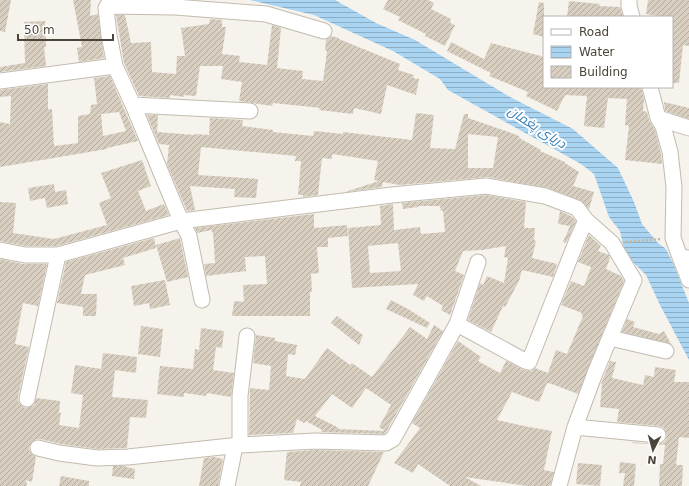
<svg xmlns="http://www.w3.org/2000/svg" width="689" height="486" viewBox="0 0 689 486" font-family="'DejaVu Sans',Cairo,sans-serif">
  <defs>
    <pattern id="water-rules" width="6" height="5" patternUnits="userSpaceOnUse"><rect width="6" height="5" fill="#a9d4f2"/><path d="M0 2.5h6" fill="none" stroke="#8caec5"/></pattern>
    <pattern id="building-hatch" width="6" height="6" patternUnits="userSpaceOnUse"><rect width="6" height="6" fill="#d8cfc1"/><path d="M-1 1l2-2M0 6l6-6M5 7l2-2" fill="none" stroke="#b1aa9e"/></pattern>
  </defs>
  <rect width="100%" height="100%" fill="#f6f3ec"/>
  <path fill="url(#water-rules)" d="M250 0H335L376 23 415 40 510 97 573 129 618 168 634 202 642 224 658 243 666 249 673 263 689 303V360L660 305 646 275 633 262 624 249 620 231 609 217 594 174 581 164 448 90 440 79 393 51 314 15Z"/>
  <path fill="url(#building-hatch)" fill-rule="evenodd" d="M0 0H11L5 32 0 31Z
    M73 0H91L90 16 98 14 104 58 79 62 77 48 82 47Z
    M388 0H428L434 3 431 9 451 19 450 23 455 25 445 46 425 36 426 34 398 20 400 17 383 9Z
    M648 0H689V46L683 45 679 83H672V17H659V16L646 14Z
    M569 1 600 4 599 6 620 7 623 17H567Z
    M539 2 544 3V37L533 34Z
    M116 15H125L131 43 151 42 152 72 176 74 177 56H185L181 28 209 24 210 19 222 20V27H226L222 54 240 56 239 62 267 65 272 25 281 28 277 68 303 71 302 79 323 81 327 51 325 50 326 40 331 36 339 38V39L400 64 398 70 414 75 413 78 419 79 416 95 387 85 381 114 354 108 353 114 319 110 320 108 302 106 273 103 272 106 239 101 242 82 221 79 223 66H200L196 96 184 95V97L170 95V98L139 96 124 63Z
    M45 21 46 47H44L46 66 0 72V67L25 63 24 22Z
    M451 42 484 59 491 43 541 56 544 58V87H641L644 99 643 111 647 112 649 120 655 130 661 154 662 164 625 160 629 126 625 125 627 99 608 98 604 128 584 126 587 96 565 95 557 111 526 96 528 92 489 76 491 73 447 51Z
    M110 76 138 141 107 148V149L0 167V122L10 124 11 96 0 97V90L48 84V109H52L54 146 78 143V116L90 114 91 105 97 104 94 78ZM119 112 126 131 103 136 101 114Z
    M664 102 689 108V119L665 111Z
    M416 113 434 115 430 148 455 149 464 114H468V118L517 135 520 137 519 138 541 150 540 151 565 162V163L579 172 573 186 594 192 589 209 580 200 548 188 487 177 400 185 383 182 382 187 345 192 379 181 374 180 378 161 332 154V159L322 158 318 195 303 197V195H298L301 161H295L296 156 201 147 198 175 258 179 256 198 234 197 235 189 190 186 195 210 187 211 167 164 169 145 159 144 147 115H158L157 132 195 135V134L209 135 210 118 243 120 242 126 273 130V132L313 136 314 131 343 134V132L412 140ZM468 134 498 137 493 168H468Z
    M142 160 151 186 138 191 146 211 164 204 169 215 57 246H26L0 241V202L16 203 13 233 54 239 107 225 99 203 111 198 101 173Z
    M54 184 55 192 66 190 68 204 47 208 45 198 30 201 28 188Z
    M486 195 526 202 524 228H535L534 240 536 241 532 258 557 264 553 277 522 270 519 281 505 307 503 306 491 332 468 320 480 283 483 285 487 276 504 283 508 258 504 257 506 246 482 250 463 251 455 271 464 275 450 315 441 310 443 306 427 296 424 301 413 295 418 284 352 288 348 228 381 225 380 206 393 204 394 230 420 227 421 234 445 232 443 211H441L440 206H418V207L403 209 402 203ZM398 243 401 271 370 273 368 246Z
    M560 211 571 216 576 221 566 243 563 242 570 226 558 224Z
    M314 214V228L347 225 348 236 328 238V247H317L319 273 311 274 312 292H310V316H232L234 301 244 302 243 285 267 284 265 256 245 257 246 271 206 276 204 264 215 263 213 232 212 233V230L197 233 195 228Z
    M589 235 601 246 598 251 609 255 610 258 606 269 621 276 624 281 578 394 552 384 547 383 539 402 512 392 497 420 529 427 552 431 544 470 554 472 550 486H527L465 477 481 486H450L418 464 413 473 394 463 420 428 412 423 458 341 481 357 478 361 500 373 506 361 523 370 531 371 535 368 548 373 556 350 567 354 583 316 581 315 582 313 561 305 571 281 584 286 591 267 578 262Z
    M154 238 156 248 123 258 125 265 85 275 81 294H97L96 316H83V307L57 303 66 262Z
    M180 238 188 277 167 282 156 245Z
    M0 259 23 264H47L38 306 23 303 15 344 29 347 18 397V401L21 405 25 408 30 407 34 405 36 398 60 401 59 413H61L59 425 79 428 83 395 71 393 75 365 101 369 103 353 137 357 136 373 115 370 112 397 148 400 146 418 130 417 127 448 97 449 61 444 40 439H36L32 442 29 446V450L32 454 36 457 32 482 26 480 27 486H0Z
    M165 280 170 305 150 309 149 303 134 306 131 286Z
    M391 300 408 309 430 323 427 328 386 309Z
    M337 316 363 335 359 345 331 323Z
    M627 319 635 322 633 327 659 334 664 331 671 344 622 332Z
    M434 325 443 331 386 432 384 434 321 432 322 430 306 421 304 423 297 419 293 433 249 435 250 388 269 390 271 366 253 363 256 335 275 338V341L297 345 295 355 288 354 286 376 305 379 327 348 350 365 352 363 372 377 410 327 427 339ZM366 388 391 405 379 427 385 431 338 429 339 428 315 416 332 394 352 408Z
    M141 326 163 329 160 357 138 354Z
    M201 328 224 331 222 348 216 347 213 370 234 373 231 397 207 393 206 396 184 393V397L157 394 160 366 193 369 195 349 199 350Z
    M610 361 616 362 612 378 643 385 645 375 654 377 655 367 676 370 674 382H689V438L679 437 676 465H683L682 486H659L660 464H663L665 445 632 443V442L657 444 662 443 665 441 667 436 666 432 664 428 659 426 617 422 619 409 600 407 602 384H601Z
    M315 450 384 452 368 486H300L301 482 284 480 287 452Z
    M214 457 223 459 218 486H199L204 458Z
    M620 462 636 464 634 486H623L625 473H619Z
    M578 463 602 465 600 486 576 484Z
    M113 466H126V467L135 469 134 479 112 476Z
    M61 476 89 481V486H59Z"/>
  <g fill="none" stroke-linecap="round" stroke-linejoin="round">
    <g stroke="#c2bbae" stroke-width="17">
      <path id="street" d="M629 0V6L632 17
        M0 81 115 66
        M650 87 658 118 663 126 670 152 674 187 673 238 680 257 689 258
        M133 105 250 111
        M658 118 689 128
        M0 250 25 255H58L181 221 392 195 486 186 545 196 577 208 586 220 577 240 529 362 525 361 457 324
        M680 257 689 280
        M202 300 189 236 181 221 133 105 115 66 109 35 106 8 107 6 175 7 266 14 324 31
        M610 338 666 351
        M27 399 58 255
        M575 427 658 435
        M240 445V396L247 336
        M38 448 59 453 97 458 128 457 240 445 315 441 386 443 393 439 457 324 478 262
        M227 486 235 446
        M559 486 575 427 595 373 634 280 612 243 586 220"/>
    </g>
    <path stroke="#c4b79f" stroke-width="2.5" stroke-dasharray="2 2" stroke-linecap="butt" d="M626 242 661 239"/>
    <use href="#street" stroke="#fff" stroke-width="15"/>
  </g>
  <g text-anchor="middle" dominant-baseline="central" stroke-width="4" stroke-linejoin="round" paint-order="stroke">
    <g font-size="13" font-style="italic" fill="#2e7ab2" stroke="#fff">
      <text transform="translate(537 127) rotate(33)">دریای پغمان</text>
    </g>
  </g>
  <rect x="543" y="16" width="130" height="72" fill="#ffffff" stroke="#b7b4b0"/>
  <rect x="551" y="29" width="20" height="6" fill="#ffffff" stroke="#b7b4b0"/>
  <text x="579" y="36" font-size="12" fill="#4b4439">Road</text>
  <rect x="551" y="46" width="20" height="12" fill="url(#water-rules)" stroke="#b7b4b0"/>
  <text x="579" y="56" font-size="12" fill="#4b4439">Water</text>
  <rect x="551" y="66" width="20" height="12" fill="url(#building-hatch)" stroke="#b7b4b0"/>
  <text x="579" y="76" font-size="12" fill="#4b4439">Building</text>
  <g transform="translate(653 450) rotate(186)" stroke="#ffffff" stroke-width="3" paint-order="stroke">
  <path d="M0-3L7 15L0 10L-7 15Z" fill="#4b4439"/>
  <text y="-6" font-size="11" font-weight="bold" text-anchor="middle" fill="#4b4439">N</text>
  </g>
  <path d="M18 34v6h95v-6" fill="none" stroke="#4b4439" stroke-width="2"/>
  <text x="24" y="34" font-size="12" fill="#4b4439" stroke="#ffffff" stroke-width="3" paint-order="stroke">50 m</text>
</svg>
